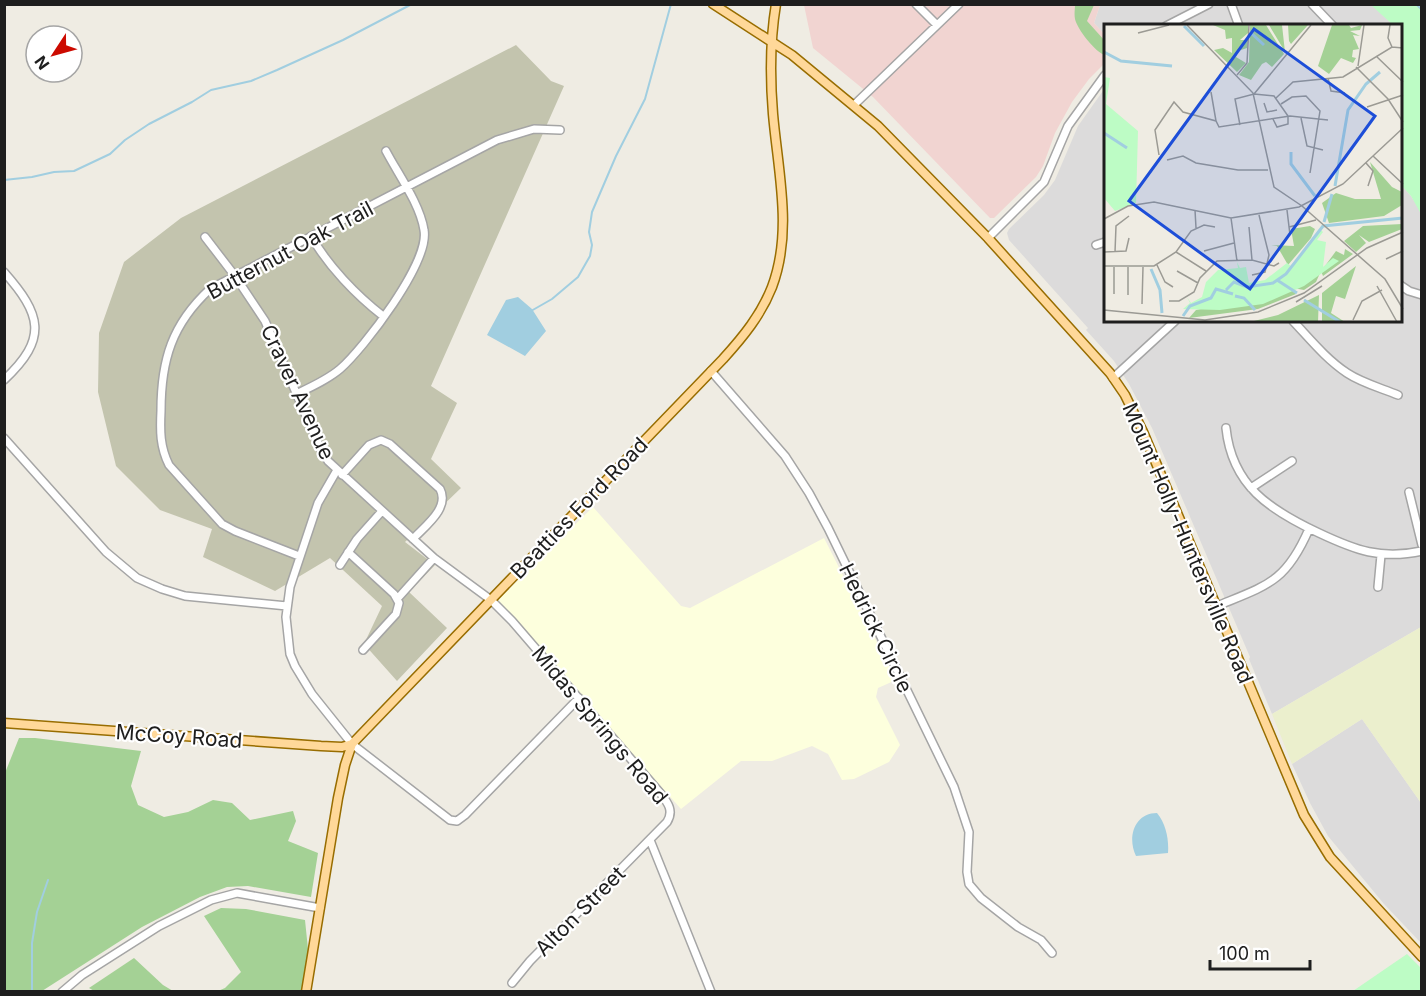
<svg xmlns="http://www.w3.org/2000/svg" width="1426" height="996" viewBox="0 0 1426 996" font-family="Inter,sans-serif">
  <rect width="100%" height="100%" fill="#efece3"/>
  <path fill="#dcdbdb" d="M1371 4 1393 25 1105 26V35L1094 23 1100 5Z
    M1105 88V321H1400L1401 185 1411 196 1422 214 1421 627 1272 714 1249 659 1250 657 1152 428 1129 384 1114 361 1086 330 1088 328 1009 240 1007 233 1009 229 1044 195 1055 180 1078 126Z
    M1362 719 1421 803V943L1384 904 1328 836 1310 803 1292 764Z"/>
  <path fill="#f1d4d1" d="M804 5H1100L1094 23 1105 35V63L1089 79 1072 102 1055 133 1043 166 1036 177 994 218H990L873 97 813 48Z"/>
  <path fill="#fdffdd" d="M593 507 681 606 690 608 824 538 896 680 878 688 876 697 900 745 889 762 854 779 842 780 828 754 812 746 772 761H741L681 809 497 601Z"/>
  <path fill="#c3c4ae" d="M516 45 551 81 564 86 431 386 457 403 431 459 461 488 405 542 435 565 409 592 447 628 397 681 364 644 382 606 330 558 275 591 203 557 212 529 160 510 116 466 98 392 99 333 124 262 181 218Z"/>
  <path fill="#ebefcd" d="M1421 627V803L1362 719 1292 764 1272 714Z"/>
  <path fill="#a4d195" d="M1075 5H1094L1087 21 1105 41V55C1096 53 1077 29 1075 19 1074 14 1075 9 1075 5Z
    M19 738H35L141 751 131 786 138 805 164 817 188 812 213 800 232 803 250 820 293 811 296 821 288 841 318 853 311 897 248 886 227 887 200 897 142 927 42 991H5V773Z
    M221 908 246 909 305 920 309 959 303 991H218L225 988 241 972 204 916Z
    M134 958 163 985 173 991 96 992 89 988Z"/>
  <path fill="#bdfcc5" d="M1371 5H1421V214L1411 196 1401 185 1400 26 1393 25Z
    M1407 954 1421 968V991H1353Z"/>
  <path fill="#a1cee0" d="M518 297 532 309 546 331 525 356 487 335 506 300Z
    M1157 813C1166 824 1169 839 1168 853L1136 856C1127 838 1134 813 1157 813Z"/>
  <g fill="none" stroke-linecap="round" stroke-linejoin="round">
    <path stroke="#a1cee0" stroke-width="2" d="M1416 4 1422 10
      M4 180 32 177 54 172 74 171 110 154 125 140 149 124 192 102 211 90 251 81 277 70 343 40 412 4
      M531 311 552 299 578 277 590 256 592 245 589 232 592 212 616 156 645 99 671 4
      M32 992V943L37 912 48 880"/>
    <g stroke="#a5a5a5" stroke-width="10">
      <path id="minor" d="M916 4 937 25
        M1231 4 1239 26
        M1312 4 1333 26
        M1166 26 1209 4
        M854 105 959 4
        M311 236C328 266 356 295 383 316
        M205 237 235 276 265 321 320 448 328 461 434 558 491 600 512 621 661 794C668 803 674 811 667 822L530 961 512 983
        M988 238 1044 182 1068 126 1105 75
        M1096 245 1105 242
        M4 272C41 314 49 338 4 380
        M1400 285 1409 291 1422 295
        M1293 321C1310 339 1326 359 1347 373 1362 383 1381 388 1398 395
        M711 371 785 456 809 493 828 528 954 787 969 832 967 872 969 884 981 898 1018 927 1041 940 1052 953
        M1113 378 1175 321
        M296 394C311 387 327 380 340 369 364 348 430 262 424 230 420 204 398 174 386 151
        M1226 428C1232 486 1270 510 1319 533 1355 550 1381 560 1422 551
        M4 438 106 552 137 578 162 589 185 596 287 606
        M337 470 318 503 290 587 286 617 290 654 295 666 312 694 352 744 450 820 457 821 465 815 579 698
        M342 475 369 445 381 440 390 444 440 489C450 508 425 526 413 539
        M1251 488 1292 461
        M1409 492 1422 545
        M348 552 394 594 399 603 396 614 363 650
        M299 556 235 531 222 524 169 465C160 447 160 431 161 411 161 360 172 324 210 289L497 140 534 129 560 130
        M340 565 357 539 382 511
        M1378 587 1381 555
        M398 598 434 558
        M1217 606C1268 585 1286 582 1309 529
        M650 840 711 992
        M62 992 82 975 159 926 211 900 237 893 320 908"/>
    </g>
    <g stroke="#986d00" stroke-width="11">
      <path id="major" d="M713 4 792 55 878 126 988 238 1110 373 1125 395 1143 432 1304 815 1330 857 1422 957
        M4 723 321 746 342 747 352 744
        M306 992 338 798 345 765 352 744 723 359C743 337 761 315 772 287 793 231 778 172 773 114 770 78 770 40 776 4"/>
    </g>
    <use href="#minor" stroke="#fff" stroke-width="7"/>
    <use href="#major" stroke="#ffd899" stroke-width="8"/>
  </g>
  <g text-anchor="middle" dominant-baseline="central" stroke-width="4.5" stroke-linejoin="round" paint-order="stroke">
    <g font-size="21" fill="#1e1e1e" stroke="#fff">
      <text transform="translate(290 250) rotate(-28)">Butternut Oak Trail</text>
      <text transform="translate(298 392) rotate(65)">Craver Avenue</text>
      <text transform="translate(579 508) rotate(-46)">Beatties Ford Road</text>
      <text transform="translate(1188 543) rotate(67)">Mount Holly-Huntersville Road</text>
      <text transform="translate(876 628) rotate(64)">Hedrick Circle</text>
      <text transform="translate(600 725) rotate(50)">Midas Springs Road</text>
      <text transform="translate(179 736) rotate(4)">McCoy Road</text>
      <text transform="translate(580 911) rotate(-45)">Alton Street</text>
    </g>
  </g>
  <g transform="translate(1104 24)">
    <rect width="298" height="298" fill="#efece3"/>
    <path d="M109 1H144V9L136 16H144L143 24 134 27 132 33 142 39 133 48 110 26 119 24 128 29V14L122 15 121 6ZM146 1H162L180 30 168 43 162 38 158 40 147 56 135 51 145 38ZM165 1H178L181 28 177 21ZM184 1H204L187 20 185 17ZM228 1H245L247 4 258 1 256 6 246 7 256 12 249 11 255 25 249 26 248 33 252 34 249 39 237 34 225 50 214 42ZM266 138 288 163 298 168V181L280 192 225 199 218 179 232 169 251 175H277ZM298 200V205L265 218 255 211 262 219 252 228 240 217 259 202ZM206 202 211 205 207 214 184 241 173 222 167 221 190 222 187 205ZM241 225 249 230 219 252 217 247 212 258 200 266 189 264 221 242 232 227 240 231ZM252 242 241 275 232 272 227 289 241 298H218V269ZM189 266 192 270 154 285 85 294 92 286ZM215 271 214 298H146L174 291Z" fill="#a4d195"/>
    <path d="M0 53 6 54 2 80 34 107 32 179 11 187 0 174ZM216 205 219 208 213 216 222 218 219 243 229 234 235 237 200 262 159 280 116 286 79 285 86 279 83 273 87 279 98 273 102 258 114 246 134 244 133 238 136 244 142 243 145 259 161 256 183 239 188 243Z" fill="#bdfcc5"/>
    <path fill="none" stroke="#a1cee0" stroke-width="3" d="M80 2 100 22M146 8 160 21M0 28 17 37 68 42M0 109 23 124M187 128V140L211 172M231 162 244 86 262 60 276 48M220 198 228 170M47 245 56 266 58 289M173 256 193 269M122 266 130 258 143 263 169 259 182 250 219 202 299 194M131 272 140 274 151 286M200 276 236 298M79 292 86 282 107 274 112 265 129 270"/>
    <path fill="none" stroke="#9b9a94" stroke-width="1.5" d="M83 1 149 69 170 163 198 182 281 255 299 285M286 1 284 14 288 23M34 9 65 1M272 32 299 58M254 42 260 1M252 43 284 75 299 98M133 51 143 39 145 1M224 54 227 67 241 69M107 68 112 97M150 70 207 1M172 74 189 58 239 53 288 23 299 24M160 79 163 88 173 86M177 80 188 73 202 72 216 87 206 149M263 83 299 71M197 94 203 122 219 126M169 95 173 103 184 100V93M136 101 131 75 150 70 170 72 184 92M55 131 51 106 70 78 79 88 112 97 115 103 186 92 224 96M269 132 299 160M63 136 79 132 92 139 134 146H164M262 139 269 147 264 162M91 186 92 204M183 186 186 211M127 194 133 237M0 195 24 182 50 178 127 194 195 183 239 160 299 104M145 203 148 236M185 203 212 196M100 227 130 219M0 228 22 227 25 214M11 228 12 202 25 192M72 228 102 247M282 235 299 227M53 241 61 258 69 263M0 242H50L72 228 87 207 100 201 111 203M73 247 94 259M148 251 161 248 165 231 155 191M273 262 293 298M10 270V243M24 271V243M65 277H75L90 268 96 254 113 237 148 236 170 242 175 239M192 278 218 262M38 280 39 243M0 286 101 296 154 288 200 269 263 224 299 208M249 296 258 277 278 266"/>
    <path fill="#1d4ed8" fill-opacity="0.15" stroke="#1d4ed8" stroke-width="3" d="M150 5 271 92 146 265 25 177Z"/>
    <rect width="298" height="298" fill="none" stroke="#1e1e1e" stroke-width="3"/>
  </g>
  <rect width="1426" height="996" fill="none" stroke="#1e1e1e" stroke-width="12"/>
  <g transform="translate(54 54) rotate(234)"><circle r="28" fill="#ffffff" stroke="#a5a5a5" stroke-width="1.5"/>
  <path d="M0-4.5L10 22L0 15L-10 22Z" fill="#cc0a00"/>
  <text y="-9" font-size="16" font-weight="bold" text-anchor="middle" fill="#1e1e1e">N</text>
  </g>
  <path d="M1210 960v9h100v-9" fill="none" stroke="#1e1e1e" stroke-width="3"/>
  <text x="1219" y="960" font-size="18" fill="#1e1e1e" stroke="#ffffff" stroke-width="4.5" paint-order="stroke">100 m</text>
</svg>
